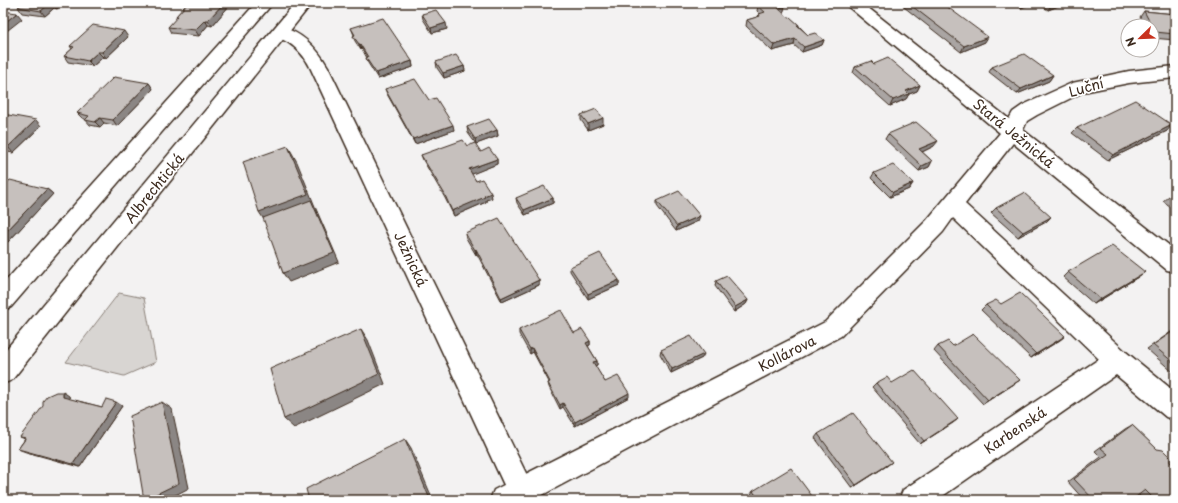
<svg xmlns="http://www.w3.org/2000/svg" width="1178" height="503" viewBox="0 0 1178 503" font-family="'Playpen Sans',sans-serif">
  <rect width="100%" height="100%" fill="#f3f2f2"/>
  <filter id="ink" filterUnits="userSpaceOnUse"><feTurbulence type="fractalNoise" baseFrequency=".025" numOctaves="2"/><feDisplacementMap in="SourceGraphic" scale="8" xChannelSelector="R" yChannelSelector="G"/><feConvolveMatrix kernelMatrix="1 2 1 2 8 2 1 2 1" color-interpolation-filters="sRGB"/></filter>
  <g filter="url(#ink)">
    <path fill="#d8d5d2" stroke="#8a8078" d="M119 293 144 298 156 362 124 376 66 362Z"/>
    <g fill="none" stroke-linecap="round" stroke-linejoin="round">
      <g stroke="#3b2a1e" stroke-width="3">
        <path id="minor" d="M256 3H273L11 307 3 310V284Z
          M844 3H862L1009 119 1013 112 1023 105 1072 83 1129 71 1175 66V78L1129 83 1083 92 1037 115 1027 121 1023 130 1175 250V272L1167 270 1013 143 965 204 1126 352 1175 392V420L1166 417 1116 375 937 500H899L903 490 1099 359 953 218 943 232 841 336 533 500H490L494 490 825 322 927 220 1000 133Z"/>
      </g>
      <g stroke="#3b2a1e" stroke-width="3">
        <path id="tertiary" d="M281 27C303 33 317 48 328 67L539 500H511L310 67C305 57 298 49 289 43 283 39 276 38 273 32L275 28Z"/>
      </g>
      <g stroke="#3b2a1e" stroke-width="3">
        <path id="secondary" d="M295 3H312L12 380 3 384V353Z"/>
      </g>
      <use href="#minor" fill="#fff" fill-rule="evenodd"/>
      <use href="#tertiary" fill="#fff" fill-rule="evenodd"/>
      <use href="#secondary" fill="#fff" fill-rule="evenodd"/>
    </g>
    <path fill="#aaa5a3" stroke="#3b2a1e" d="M23 3H64L57 9 54 8 45 16 22 13 18 7Z
      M188 3H227L229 6 212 26 208 25 199 36 171 33 168 27 177 18 176 16Z
      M906 3H942L985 42 961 52 904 7Z
      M1014 3H1032L1031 4 1021 8Z
      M1038 3H1066L1048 10Z
      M758 6 784 11 782 12 788 17 799 25V26L808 35 824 40 822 45 802 52 794 45 772 51 746 26 747 20 758 17 759 14H760L757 11Z
      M1144 11 1175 14V40L1152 38V26H1144L1140 17Z
      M422 14 447 29 432 33 423 19Z
      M351 28 412 61 413 67 378 79 368 63 366 58H367L362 49 361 50 355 41 353 36 354 35Z
      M128 37 106 58 103 57 93 66 68 62 64 56 72 49 70 46Z
      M436 62 464 66 465 71 444 78 437 68Z
      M874 64 920 85 917 91 909 94 906 99 890 106 853 73 855 67Z
      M992 67 1053 75 1049 81 1017 94 989 72Z
      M149 83 153 89 117 126 104 123 100 127 90 125 85 119 82 118 77 113Z
      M385 89 429 100 454 130 415 144 387 94Z
      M3 114 41 126 13 153 8 152 3 158Z
      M581 115 603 124 588 130 581 120Z
      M467 127 497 130 498 136 476 144 468 133Z
      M1077 128 1167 131 1108 160 1072 133Z
      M888 134 934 146 922 152 932 161 929 167 919 171 885 139Z
      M481 152 497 159V164L471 174 476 181 492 198 486 200V202L454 216 445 198 423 160 421 155Z
      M874 173 913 183 909 189 890 197 871 178Z
      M3 187 47 189 53 194 8 242 3 241Z
      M1175 191V210L1163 201Z
      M516 198H553V203L525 215 517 203Z
      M657 201 698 221 676 231 657 206Z
      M996 208 1046 222 1018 237 991 213Z
      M465 233 539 280V285L502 302 477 254 476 255 466 238Z
      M570 267 619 280V285L588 299 570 271Z
      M1068 272 1138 277 1094 304 1063 277Z
      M716 281 748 300 746 304 734 312 715 286Z
      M1001 304 1065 336 1060 340 1031 358 981 310 986 305Z
      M1175 329V374L1147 349Z
      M519 330 574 333 590 341V345L588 346 597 361V365L595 366 605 382 629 397 575 426 563 407 560 409 549 387 548 383 549 382 533 352 530 354 519 334Z
      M938 346H953L1014 384 983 404 934 351Z
      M661 350 702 358 671 373 660 354Z
      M876 383H892L958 419 920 444 872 387Z
      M69 396V399L102 407 122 406 80 467 26 452 18 449 25 439 20 437Z
      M1132 425 1170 462 1175 500H1144L1139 495 1132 500H1084L1068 482 1101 457 1095 451 1125 429Z
      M818 434 888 465 852 488 815 438Z
      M753 491 815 500H755L751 494Z"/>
    <path fill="#8b8684" stroke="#3b2a1e" d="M50 3 54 8 45 16 41 11Z
      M53 3H64L57 9Z
      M224 3H227L229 6 212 26 208 20Z
      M1024 3H1032L1031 4 1021 8Z
      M1055 3H1066L1048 10 1052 4Z
      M785 6 784 11 776 14 778 8Z
      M17 13 22 19 3 34V24Z
      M205 20 208 25 199 36 195 30Z
      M446 23 447 29 432 33 431 28Z
      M124 31 128 37 106 58 102 52Z
      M988 37 985 42 961 52 964 46Z
      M795 39 794 45 772 51 774 45Z
      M824 40 822 45 802 52 804 47Z
      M359 44H360L362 49 361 50Z
      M98 52 103 57 93 66 88 61Z
      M412 61 413 67 378 79 376 73Z
      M464 66 465 71 444 78 443 73Z
      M1053 75 1049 81 1017 94 1021 89Z
      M149 83 153 89 117 126 113 120Z
      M920 85 917 91 909 94 906 99 890 106 893 100 906 91Z
      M100 118 104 123 100 127 95 122Z
      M603 118V124L588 130V124Z
      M36 120 41 126 13 153 8 147Z
      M453 125 454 130 415 144 413 139Z
      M1172 125 1167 131 1108 160 1113 155Z
      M497 130 498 136 476 144 475 139Z
      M938 141 934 146 916 155 919 149Z
      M288 146 297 162 316 209 339 262 289 282 283 273 269 227 259 212Z
      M3 147 8 152 3 158Z
      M497 159V164L470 175 469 169Z
      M932 161 929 167 919 171 922 166Z
      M913 183 909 189 890 197 893 192Z
      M47 189 53 194 8 242 3 238V235Z
      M491 193 492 198 486 200V202L454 216 452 211Z
      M553 198V203L525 215 524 210Z
      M700 216 698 221 676 231 677 226Z
      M1051 217 1046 222 1018 237 1023 232Z
      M476 249 477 254 476 255 475 250Z
      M1145 272 1138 277 1094 304 1100 299Z
      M539 280V285L502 302 501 298Z
      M619 280V285L588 299V294Z
      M748 300 746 304 734 312 735 307Z
      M361 329 368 340 385 384 294 428 284 419Z
      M1065 336 1060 340 1031 358 1036 354Z
      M590 341V345L586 347V343Z
      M532 348 533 352 530 354V349Z
      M704 354 702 358 671 373 672 369Z
      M597 361V365L593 367V362Z
      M1020 380 1014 384 983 404 988 400Z
      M63 392 69 396 70 401 63 397Z
      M629 393V397L575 426V422Z
      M116 402 122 406 80 467 73 464Z
      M162 402 172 409 189 488 166 500H144Z
      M563 403V407L560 409V405Z
      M958 419 953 423 920 444 924 441Z
      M405 439 411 448 433 500H423Z
      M892 462 888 465 852 488 856 485Z"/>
    <path fill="#c6c0bd" stroke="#3b2a1e" d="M23 3H50L41 11 18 7Z
      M188 3H224L208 20H205L195 30 168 27 178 16H176Z
      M767 3H782L785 6 778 8 788 17H790L799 25H797L808 35 815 33 824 40 804 47 795 39 774 45 747 20 760 16 759 14 765 12 758 6Z
      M908 3H942L988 37 964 46Z
      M436 10 446 23 431 28 422 14Z
      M3 11 17 13 3 24Z
      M1144 11 1175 14V34L1155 32Z
      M383 18 412 61 376 73 366 58 368 57 360 44H359L353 36 355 35 351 28Z
      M93 25 124 31 102 52H98L88 61 64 56 74 47 70 46Z
      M1024 54 1053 75 1021 89 992 67Z
      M456 55 464 66 443 73 436 62Z
      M888 58 920 85 906 91 909 94 893 100 855 67 871 61 874 64Z
      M114 77 149 83 113 120 100 118 95 122 85 120 89 116 77 113Z
      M415 79 429 100 436 98 453 125 413 139 385 89Z
      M1135 100 1172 125 1113 155 1077 128Z
      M596 109 603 118 588 124 581 115Z
      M3 114 36 120 8 147H3Z
      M489 119 497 130 475 139 467 127Z
      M916 122 938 141 919 149 932 161 922 166 888 134Z
      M463 140 467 146 475 143 481 152 489 148 497 159 469 169 476 181 482 179 491 193 484 196 485 197 452 211 444 193 421 155Z
      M288 146 308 194 259 212 243 162Z
      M893 165 913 183 893 192 874 173Z
      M10 180 47 189 3 235V187Z
      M544 186 553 198 524 210 516 198Z
      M679 191 700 216 677 226 657 201Z
      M1024 193 1051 217 1023 232 996 208Z
      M311 200 334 253 283 273 263 218Z
      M499 218 539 280 501 298 476 249 475 250 465 233Z
      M1112 246 1145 272 1100 299 1068 272Z
      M600 253 619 280 588 294 570 267Z
      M727 276 748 300 735 307 716 281Z
      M1020 293 1065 336 1036 354 986 305 996 300 1001 304Z
      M561 310 574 333 582 329 590 341 586 343 597 361 593 362 605 382 618 376 629 393 575 422 563 403 560 405 548 383 550 382 532 348 530 349 519 330Z
      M361 329 379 374 284 419 270 369Z
      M1175 330V364L1153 345Z
      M973 334 1020 380 988 400 938 346 948 341 953 346Z
      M691 336 704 354 672 369 661 350Z
      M914 370 958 419 924 441 876 383 887 377 892 383Z
      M56 392H63V397L102 407 106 399 116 402 73 464 18 449 26 438 20 437 43 406V401L47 396Z
      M162 402 179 483 144 500 130 416Z
      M853 413 892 462 856 485 818 434Z
      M1132 425 1157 449 1163 450 1170 457V462L1175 466V500H1155L1145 490 1132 500H1094L1074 479 1108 454 1101 448Z
      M405 439 429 497 423 500H309L306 489Z
      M791 468 815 500H759L753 491Z"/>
  </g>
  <g text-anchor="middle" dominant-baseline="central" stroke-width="3.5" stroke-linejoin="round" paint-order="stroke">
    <g font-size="14" fill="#3b2a1e" stroke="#fff">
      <text transform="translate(1086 87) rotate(-16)">Luční</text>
      <text transform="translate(1014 133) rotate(39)">Stará Ježnická</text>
      <text transform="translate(154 188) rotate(-51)">Albrechtická</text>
      <text transform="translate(411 259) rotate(65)">Ježnická</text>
      <text transform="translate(787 353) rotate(-27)">Kollárova</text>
      <text transform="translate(1015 430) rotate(-34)">Karbenská</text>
    </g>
  </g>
  <rect width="1178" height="503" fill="none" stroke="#fff" stroke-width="16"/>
  <rect x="8" y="8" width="1162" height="487" fill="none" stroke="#3b2a1e" stroke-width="1.5" filter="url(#ink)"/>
  <g transform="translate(1140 38) rotate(247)"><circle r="19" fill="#ffffff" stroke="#b1aaa5"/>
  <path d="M0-3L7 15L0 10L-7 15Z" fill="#c8321e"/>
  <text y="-6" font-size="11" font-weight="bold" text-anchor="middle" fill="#3b2a1e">N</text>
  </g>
</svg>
